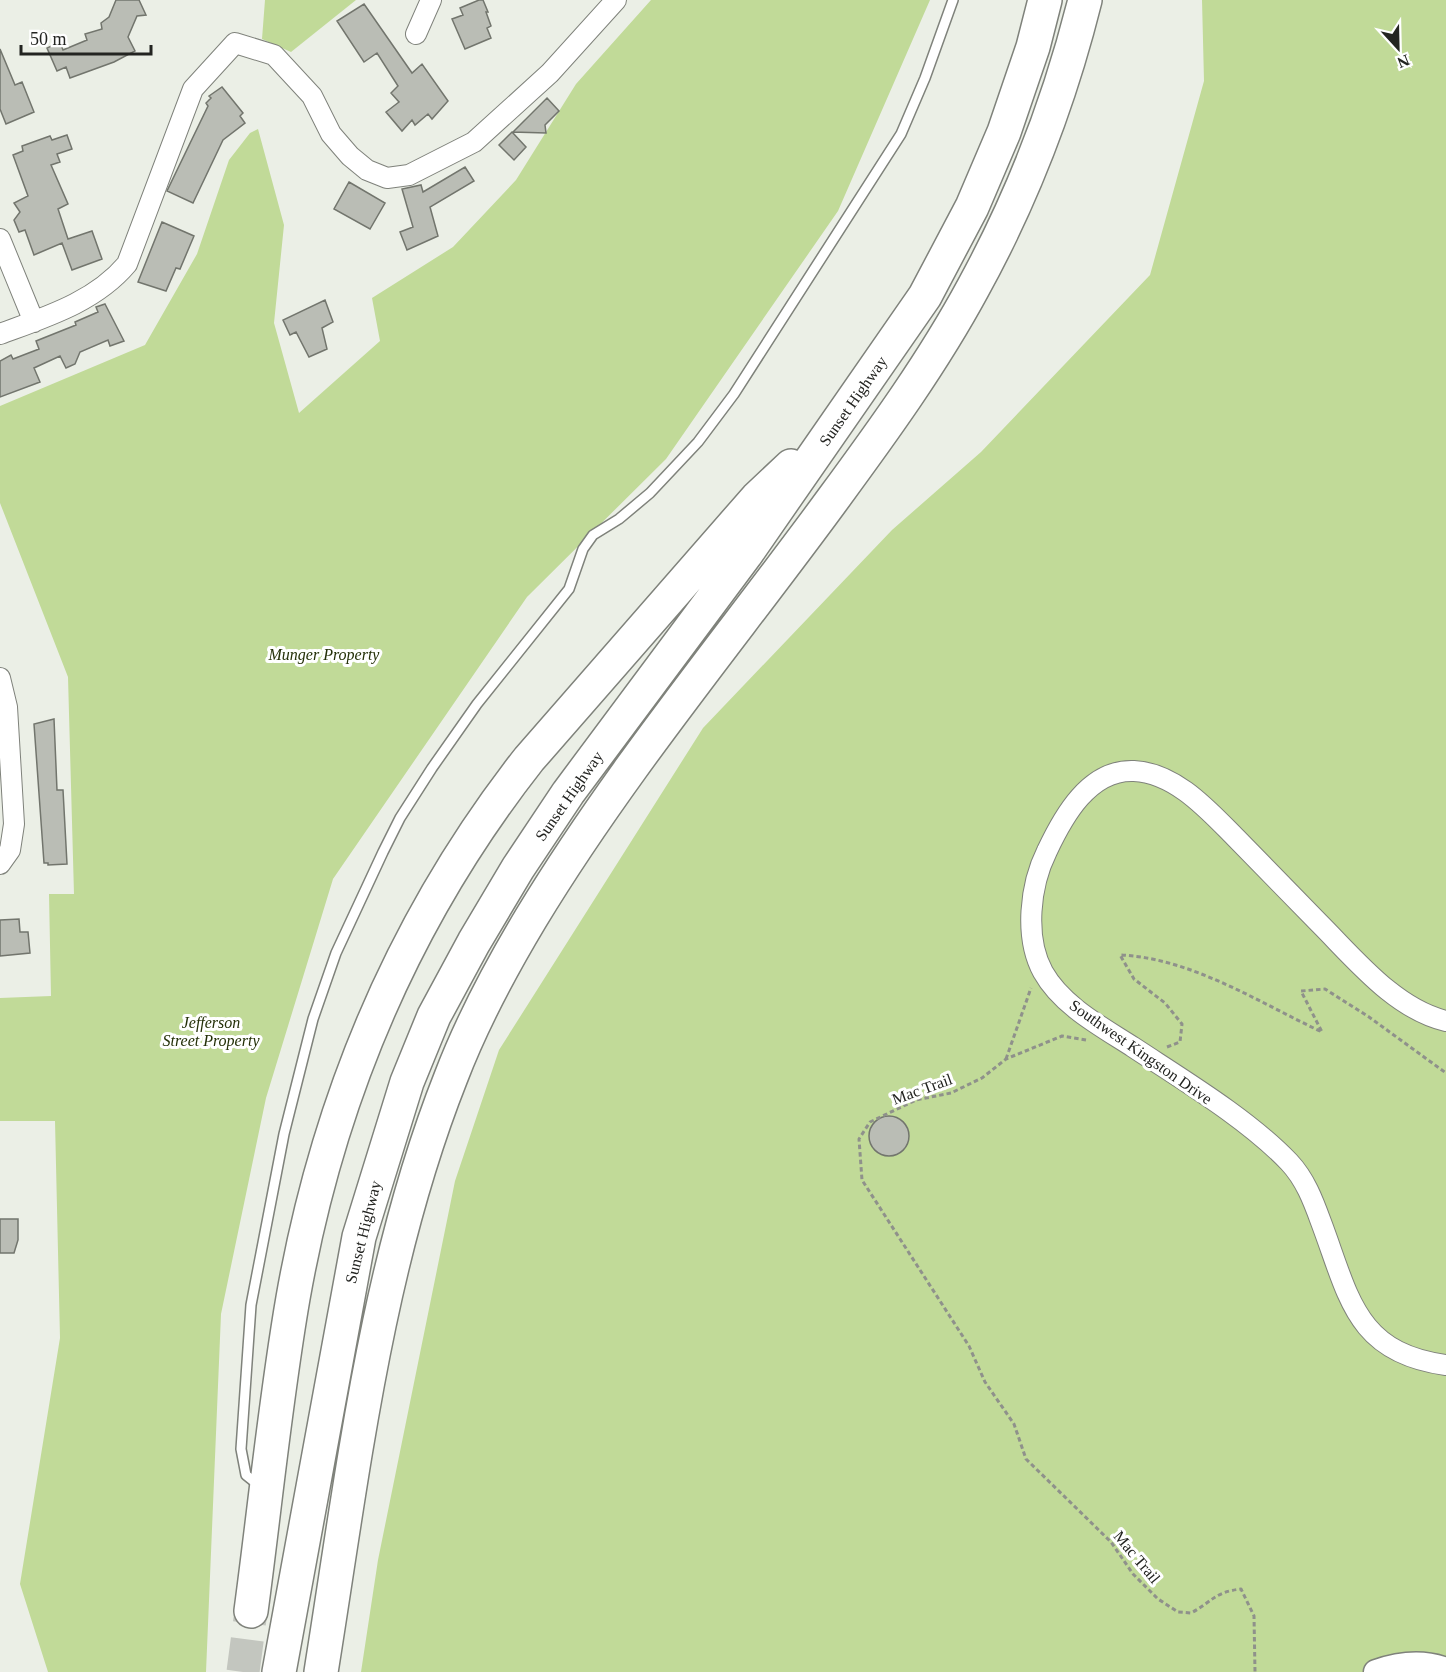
<svg xmlns="http://www.w3.org/2000/svg" width="1446" height="1672" viewBox="0 0 1446 1672" font-family="'Times New Roman',serif">
  <rect width="100%" height="100%" fill="#ebefe6"/>
  <path fill="#c1da98" d="M265 0H356L291 52 262 39Z
    M651 0H930L838 211 666 459 527 597 333 879 266 1098 221 1314 206 1672H48L20 1584 60 1338 55 1121H0V998L51 996 49 894H74L68 677 0 503V406L145 345 197 254 229 160 250 133 258 129 284 225 274 323 299 413 380 341 372 298 453 247 516 180 576 84Z
    M1202 0H1446V1672H361L378 1560 455 1181 499 1050 703 728 892 530 981 452 1150 275 1204 81Z"/>
  <path fill="#babdb5" stroke="#72756d" stroke-width="1.5" d="M116 0H139L146 15 137 16 128 37 135 51 114 62 70 78 66 67 57 71 47 48 60 42 63 50 87 40 85 34 102 29 101 23 109 17Z
    M479 0H483L488 12H486L491 26 487 28 491 38 465 49 452 19 463 15 460 8Z
    M364 4 412 73 422 64 448 101 432 119 428 114 415 125 412 120 402 131 386 112 399 102 391 93 398 86 377 53 364 62 337 21Z
    M0 49 15 85 22 82 34 112 6 124 0 109Z
    M222 87 243 113 240 116 245 123 223 140 193 203 167 191 208 106 206 103 211 98 209 96Z
    M547 98 559 111 545 125 546 133 513 132Z
    M512 132 526 147 514 160 499 145Z
    M67 135 72 149 57 154 60 162 51 165 68 204 58 209 68 239 92 231 102 259 72 270 62 243 34 255 25 230 19 232 14 220 20 212 14 203 28 196 13 155 23 151 22 146 50 136 52 140Z
    M465 167 474 181 430 207 438 236 407 250 400 232 413 227 402 189 421 185 423 192Z
    M349 182 385 203 370 229 334 209Z
    M162 222 194 236 180 269 176 268 166 291 138 282Z
    M325 300 333 322 322 328 327 349 309 357 296 332 290 335 283 320Z
    M105 304 124 341 110 346 108 340 80 352 75 364 66 368 60 356 34 368 40 382 0 397V361L11 355 13 359 39 349 36 341 76 325 75 322 98 312 96 307Z
    M54 719 57 790H63L67 864 48 865V863H44L34 724Z
    M19 919 20 932H28L30 953 0 956V920Z
    M869 1136a20 20 0 1 1 40 0a20 20 0 1 1-40 0Z
    M0 1219H18V1240L14 1253H0Z"/>
  <g fill="none" stroke-linecap="round" stroke-linejoin="round">
    <path stroke="#c3c6bf" stroke-width="33" stroke-dasharray="33 16" stroke-linecap="butt" d="M243 1672 251 1611"/>
    <g stroke="#7f827b" stroke-width="12">
      <path id="service" d="M261 1487 246 1475 241 1449 251 1305 284 1134 313 1019 336 953 383 852 400 818 432 768 477 704 569 589 583 549 593 535 619 519 650 493 698 442 734 394 901 134 925 78 953 0"/>
    </g>
    <g stroke="#7f827b" stroke-width="22">
      <path id="minor" d="M416 34 431 0
        M0 239 34 322
        M0 334C46 317 95 302 127 264L193 89 235 43 274 55 312 96 331 134 350 156 367 170 387 178 409 175 474 142 550 73 616 0
        M0 678 7 707 14 824 10 850 0 864
        M1446 1021C1395 1009 1355 959 1319 923 1292 895 1264 867 1236 838 1209 811 1176 773 1134 771 1089 769 1063 817 1047 851 1030 885 1024 937 1043 972 1062 1006 1102 1027 1133 1047 1183 1080 1248 1119 1289 1162 1305 1179 1313 1200 1321 1222 1349 1296 1355 1353 1446 1365"/>
    </g>
    <g stroke="#7f827b" stroke-width="27">
      <path id="tertiary" d="M1376 1672C1399 1664 1423 1661 1446 1670"/>
    </g>
    <g stroke="#7f827b" stroke-width="36">
      <path id="motorway" d="M251 1611C265 1507 275 1402 293 1298 328 1099 404 918 529 759L757 498 791 466
        M279 1672 359 1237 407 1082 434 1016 474 942 518 868 568 793 746 554 925 296 972 207 1004 132 1033 47 1045 0
        M321 1672C353 1473 376 1266 451 1077 472 1022 501 968 531 918 620 771 732 637 833 499 883 431 933 362 973 288 1023 197 1060 100 1085 0"/>
    </g>
    <path stroke="#8f918b" stroke-width="3" stroke-dasharray="4.5 3" stroke-linecap="butt" d="M1086 1040 1062 1036 1006 1059 982 1078 951 1093 916 1100 870 1122 859 1139 862 1180 969 1346 985 1382 1014 1424 1026 1459 1111 1542 1133 1574 1158 1599 1178 1612 1191 1613C1212 1602 1214 1592 1241 1589L1254 1616 1255 1672
      M1167 1047 1180 1042 1182 1024 1165 1003 1134 979 1120 955C1191 958 1258 1002 1322 1032L1301 991 1325 989 1369 1017 1446 1073
      M1006 1059 1031 988"/>
    <use href="#service" stroke="#fff" stroke-width="9"/>
    <use href="#minor" stroke="#fff" stroke-width="20"/>
    <use href="#tertiary" stroke="#fff" stroke-width="24"/>
    <use href="#motorway" stroke="#fff" stroke-width="33"/>
  </g>
  <g text-anchor="middle" dominant-baseline="central" stroke-width="6" stroke-linejoin="round" paint-order="stroke">
    <g font-size="16" fill="#232421" stroke="#fff">
      <text transform="translate(853 401) rotate(-55)">Sunset Highway</text>
      <text transform="translate(569 796) rotate(-55)">Sunset Highway</text>
      <text transform="translate(1141 1052) rotate(35)">Southwest Kingston Drive</text>
      <text transform="translate(922 1089) rotate(-20)">Mac Trail</text>
      <text transform="translate(363 1232) rotate(-76)">Sunset Highway</text>
      <text transform="translate(1137 1557) rotate(50)">Mac Trail</text>
    </g>
    <g font-size="16" font-style="italic" fill="#243008" stroke="#fff">
      <text x="324" y="654">Munger Property</text>
      <text x="211" y="1022">Jefferson<tspan x="211" dy="18">Street Property</tspan></text>
    </g>
  </g>
  <g transform="translate(1398 48) rotate(158)" stroke="#ffffff" stroke-width="4.5" paint-order="stroke">
  <path d="M0-4.5L10 22L0 15L-10 22Z" fill="#232421"/>
  <text y="-9" font-size="16" font-weight="bold" text-anchor="middle" fill="#232421">N</text>
  </g>
  <path d="M21 45v9h130v-9" fill="none" stroke="#232421" stroke-width="3"/>
  <text x="30" y="45" font-size="18" fill="#232421" stroke="#ffffff" stroke-width="4.5" paint-order="stroke">50 m</text>
</svg>
